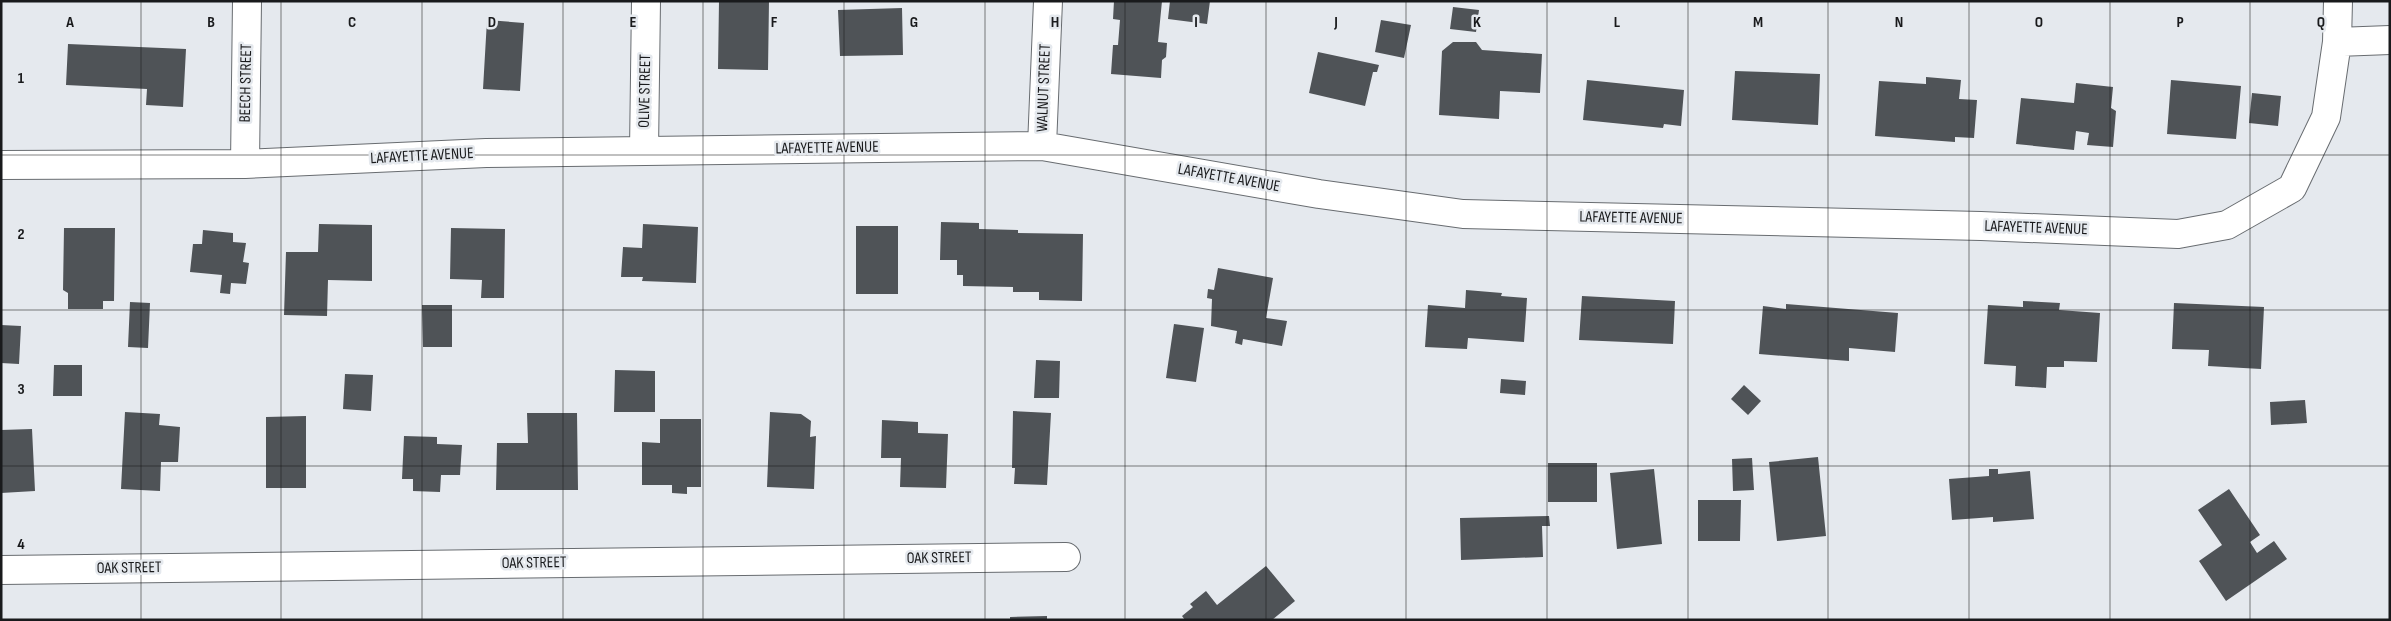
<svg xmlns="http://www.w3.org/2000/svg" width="2391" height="621" viewBox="0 0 2391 621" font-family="'Sofia Sans Condensed',sans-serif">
  <rect width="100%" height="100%" fill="#e5e9ee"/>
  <path fill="#4f5357" d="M719 1H769L768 70 718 69Z
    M1114 1H1162L1158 42 1167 43 1166 57 1162 60 1161 78 1111 74 1113 45H1118L1120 20 1113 19Z
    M1170 1H1210L1207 24 1168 19Z
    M1453 7 1479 10 1476 32 1450 29Z
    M902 8 903 55 840 56 838 10Z
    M487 20 524 23 520 91 483 89Z
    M1381 20 1411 25 1404 58 1375 52Z
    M1453 42H1476L1482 50 1542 54 1540 93 1500 91 1499 119 1439 115 1442 51Z
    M68 44 186 49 183 107 146 105 147 89 66 85Z
    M1318 52 1379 65 1377 72H1373L1365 106 1309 93Z
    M1735 71 1820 74 1818 125 1732 120Z
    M1926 77 1961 80 1959 99 1977 100 1974 138 1955 137V142L1875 136 1879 81 1926 84Z
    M1587 80 1684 90 1681 126 1664 124 1663 128 1583 120Z
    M2171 80 2241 86 2236 139 2167 134Z
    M2076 83 2113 87 2111 108 2116 111 2113 147 2087 145 2089 133 2076 131 2074 150 2016 144 2021 98 2074 103Z
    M2252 93 2281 96 2278 126 2249 123Z
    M941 222 979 223V229L1018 230V233L1083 234 1082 301 1039 300V292H1013V287L963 286V275H957V260H940Z
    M319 224 372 225V281L328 280 327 316 284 315 286 252H318Z
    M643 224 698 227 696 283 642 281 643 277H621L623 247 642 248Z
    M856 226H898V294H856Z
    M64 228H115L114 301H103V309H68V293L63 290Z
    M451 228 505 229 504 298H481L482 280 450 279Z
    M203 230 233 233V242L246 243 243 262 249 263 246 284 231 283 230 294 220 293 222 275 190 272 193 244H202Z
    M1218 268 1273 278 1266 318 1287 321 1282 346 1243 339 1242 345 1235 343 1237 331 1211 326 1212 299 1207 298 1208 289 1214 290Z
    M1466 290 1502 293 1501 296 1527 298 1524 342 1468 338 1467 349 1425 347 1428 305 1465 308Z
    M1582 296 1675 301 1673 344 1579 340Z
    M2023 301 2060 303 2059 310 2100 313 2097 362 2064 361V367H2047L2046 388 2015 386 2016 366 1984 364 1988 305 2023 307Z
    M130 302 150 303 148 348 128 347Z
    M2174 303 2264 307 2261 369 2208 366 2209 350 2172 349Z
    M1786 304 1898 313 1895 352 1849 348V361L1759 354 1763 306 1786 309Z
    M422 305H452V347H423Z
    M1174 324 1204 328 1196 382 1166 378Z
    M1 325 21 326 19 364 1 363Z
    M1036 360 1060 361 1059 398H1034Z
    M54 365H82V396H53Z
    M615 370 655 371V412H614Z
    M345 374 373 375 371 411 343 409Z
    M1501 379 1526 381 1525 395 1500 393Z
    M1744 385 1761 401 1748 415 1731 399Z
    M2305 400 2307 423 2271 425 2270 402Z
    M1013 411 1051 413 1047 485 1014 484 1015 468H1012Z
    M125 412 160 414 159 425 180 427 178 462H161L160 491 121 489Z
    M770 412 801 414 811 421 810 437 816 436 814 489 767 487Z
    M527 413H577L578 490H496L497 443H528Z
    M306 416V488H266V417Z
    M660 419H701V487H687V494L672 493V485H642V442L660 443Z
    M882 420 918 422V433L948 434 946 488 900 487 901 458H881Z
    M32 429 35 491 1 493V430Z
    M404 436 437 437V444L462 445 460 475H441L440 492 413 491V479H402Z
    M1818 457 1826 536 1777 541 1769 462Z
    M1752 458 1754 490 1733 491 1732 459Z
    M1548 463H1597V502H1548Z
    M1654 469 1662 544 1617 549 1610 473Z
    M1989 469H1998V474L2030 471 2034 519 1993 522V517L1952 520 1949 479 1989 476Z
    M2229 489 2260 535 2250 542 2257 553 2274 541 2287 559 2226 601 2199 561 2222 545 2198 510Z
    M1698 500H1741L1740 541H1698Z
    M1549 516 1550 526H1542L1543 557 1461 560 1460 518Z
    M1266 566 1295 601 1272 620H1185L1182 616 1193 607 1190 604 1206 591 1217 605Z
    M1047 616V620H1010V617Z"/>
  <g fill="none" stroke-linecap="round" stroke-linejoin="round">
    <g stroke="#686c70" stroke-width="30">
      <path id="minor" d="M2337 42 2390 40
        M1042 146 1048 1
        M644 150 646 1
        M245 164 247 1
        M1 165 245 164 486 153 1042 146 1319 194 1463 214 1981 226 2178 234 2227 225 2292 188 2326 117 2337 42 2338 1
        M1 570 1066 557"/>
    </g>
    <use href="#minor" stroke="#fff" stroke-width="28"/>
  </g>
  <path fill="none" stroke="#191a1c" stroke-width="1" stroke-opacity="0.55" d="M141 1V620M281 1V620M422 1V620M563 1V620M703 1V620M844 1V620M985 1V620M1125 1V620M1266 1V620M1406 1V620M1547 1V620M1688 1V620M1828 1V620M1969 1V620M2110 1V620M2250 1V620M1 155H2390M1 310H2390M1 466H2390"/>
  <g text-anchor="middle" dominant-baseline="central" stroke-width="5" stroke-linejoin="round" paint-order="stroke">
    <g font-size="16" fill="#191a1c" stroke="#e5e9ee">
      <text transform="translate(246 83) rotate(-89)">BEECH STREET</text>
      <text transform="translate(1044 88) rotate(-88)">WALNUT STREET</text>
      <text transform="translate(645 91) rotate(-89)">OLIVE STREET</text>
      <text transform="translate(827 148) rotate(-1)">LAFAYETTE AVENUE</text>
      <text transform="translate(422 156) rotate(-3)">LAFAYETTE AVENUE</text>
      <text transform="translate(1229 178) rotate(10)">LAFAYETTE AVENUE</text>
      <text transform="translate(1631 218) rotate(1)">LAFAYETTE AVENUE</text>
      <text transform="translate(2036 228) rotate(2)">LAFAYETTE AVENUE</text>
      <text transform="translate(939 558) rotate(-1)">OAK STREET</text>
      <text transform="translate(534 563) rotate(-1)">OAK STREET</text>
      <text transform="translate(129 568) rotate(-1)">OAK STREET</text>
    </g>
  </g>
  <g font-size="16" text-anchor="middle" font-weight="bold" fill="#191a1c" stroke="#e5e9ee" stroke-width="5" stroke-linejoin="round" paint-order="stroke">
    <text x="70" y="27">A</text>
    <text x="211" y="27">B</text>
    <text x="352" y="27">C</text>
    <text x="492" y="27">D</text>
    <text x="633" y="27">E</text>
    <text x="774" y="27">F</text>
    <text x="914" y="27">G</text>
    <text x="1055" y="27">H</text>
    <text x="1196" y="27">I</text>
    <text x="1336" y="27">J</text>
    <text x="1477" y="27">K</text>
    <text x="1617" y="27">L</text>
    <text x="1758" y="27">M</text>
    <text x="1899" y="27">N</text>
    <text x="2039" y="27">O</text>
    <text x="2180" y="27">P</text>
    <text x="2321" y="27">Q</text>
    <text x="21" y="83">1</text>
    <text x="21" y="239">2</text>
    <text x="21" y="394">3</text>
    <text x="21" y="549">4</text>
  </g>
  <rect width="2391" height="621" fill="none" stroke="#191a1c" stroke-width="5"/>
</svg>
